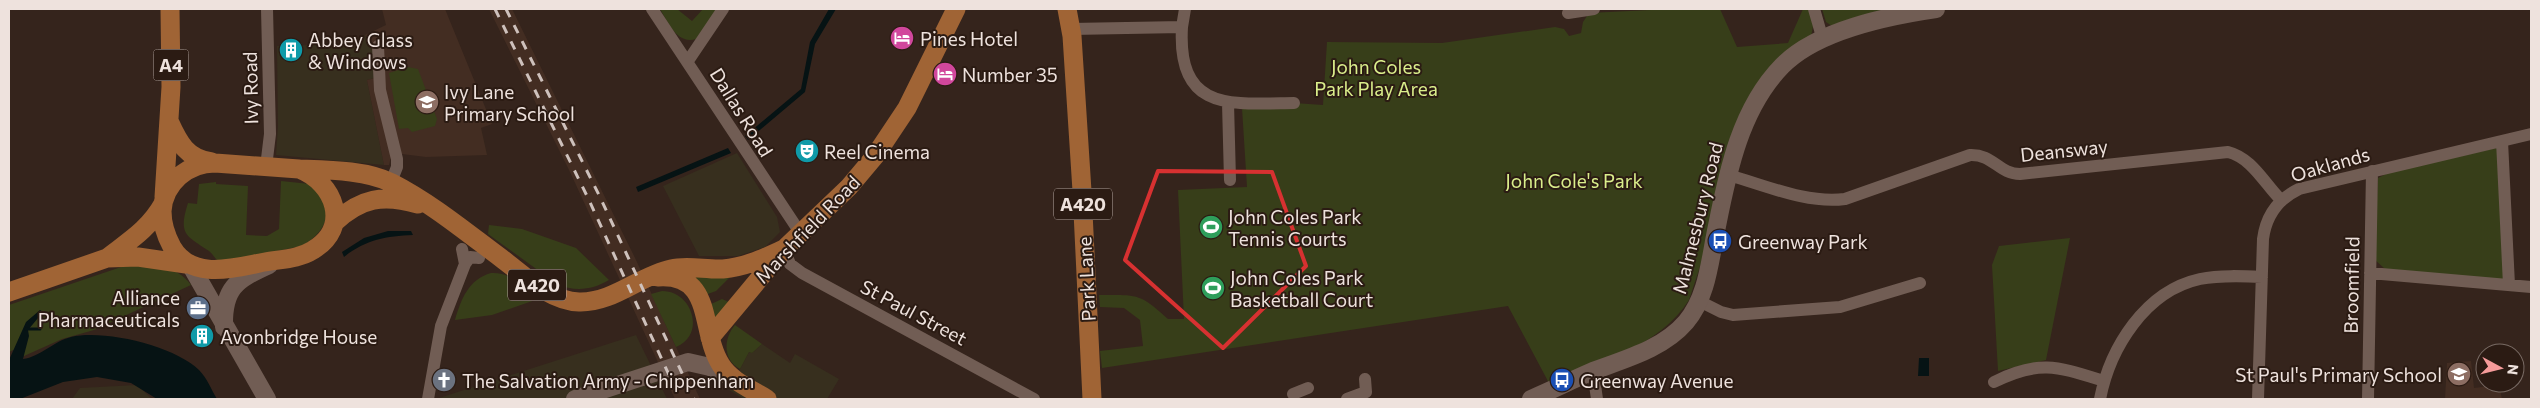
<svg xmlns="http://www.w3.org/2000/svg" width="2540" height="408" viewBox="0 0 2540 408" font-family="Commissioner,sans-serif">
  <rect width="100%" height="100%" fill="#35241c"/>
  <path fill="#372f1e" d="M365 35 375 53V78L367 80 384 165 276 155 278 126 277 46 346 44Z
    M737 153 777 217 780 232 765 247 738 256H699L663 186Z
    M636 335 667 399H436Z
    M762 344 790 363 795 354 839 379 827 399H744L729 390 749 352 752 353Z
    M137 385 152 399H72L80 388Z"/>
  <path fill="#432d22" d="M382 9H445L492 124 481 128 487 155 426 157 402 154 391 157 389 165H384L367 80 375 78V53L365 35 386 25Z
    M489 9H512L636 260 700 399H675L570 172Z
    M2471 361 2474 388 2499 385 2502 399H2445L2447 363Z"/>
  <path fill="#373e19" d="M660 9H677L692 21 703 9H718L696 39C677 45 668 22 660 9Z
    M1671 9H1720L1737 47 1788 43 1803 9H1809L1813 26 1811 37 1761 82 1689 300C1659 347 1599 363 1550 385L1508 306 1102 368 1100 351 1143 346 1140 320 1124 308 1100 307 1099 295C1136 295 1139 292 1168 319H1184L1178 190 1247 187 1242 108 1294 103 1323 105 1327 42 1442 43 1555 27 1564 29 1569 36 1581 33 1583 22 1589 13Z
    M1822 9H1891L1832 26 1826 22Z
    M408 67 418 69 437 119 435 126 412 132 408 128 399 129 389 73Z
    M2500 147 2505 281 2385 269 2374 259 2378 178 2388 173Z
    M281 181 310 184C314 188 322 194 324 199 333 220 318 237 302 246L221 262C215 260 214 255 209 251 186 235 178 235 188 203L197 204 199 184 216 182V184L248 186 246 235 267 236 279 229Z
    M489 225 522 229 576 248 609 280C592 290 575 292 557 284L488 234Z
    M2070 238 2046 360 1998 371 1992 265 1999 246Z
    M130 264C154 266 176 264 191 285L94 330 62 339 24 356 13 350 9 352V305Z
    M491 273C511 272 524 286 538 299L492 315 455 320C461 299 469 279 491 273Z
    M683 273 731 276 716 291 705 295Z
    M662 291C693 291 706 335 676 347L651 294Z
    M722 299 731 303 717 322 709 305Z
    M735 325 762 344 752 353 749 352 740 369C723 360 723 339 735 325Z"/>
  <path fill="#061314" d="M829 9H836L815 44 805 92 748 140 745 136 801 89 810 42Z
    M728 148 731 153 638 192 636 187Z
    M388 231H411L413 235C386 236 365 240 344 257L342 252 364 238Z
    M40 310 43 312 28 330 29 336 23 359C40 357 54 341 71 337 104 329 175 346 199 370 207 378 211 389 217 399H157L131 383 97 377 63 382 20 399H9V360L26 322Z
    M1919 358H1929V376H1918Z"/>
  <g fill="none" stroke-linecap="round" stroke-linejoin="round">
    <path stroke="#061314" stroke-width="3" d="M26 329H40"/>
    <path stroke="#715d54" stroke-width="12" d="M652 9 801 234
      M1814 9 1823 40
      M1568 13 1594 9
      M1182 27C1177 112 1231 104 1294 103
      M1071 29 1182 27 1185 9
      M378 46 380 90 397 159V167L391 182
      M688 61 723 9
      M1228 103 1230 180
      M2502 141 2509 285
      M266 167 270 134 267 9
      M1728 175C1765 185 1806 204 1845 199L1970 155C1993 154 1999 174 2020 174L2228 152C2252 158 2264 183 2281 200
      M784 249 790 264 802 273 1034 399
      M465 264 470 257 479 258
      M2370 273 2531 287
      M1699 301 1721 312 1733 315 1840 307 1920 283
      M1593 371 1597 399
      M1994 382C2040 359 2059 367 2104 381
      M1293 394 1308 388
      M428 399 441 326 465 264 462 249
      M1347 399 1366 392 1365 379
      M2100 399C2110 348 2145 291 2200 279 2220 275 2242 276 2262 277
      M2258 399 2263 239C2266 216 2278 199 2299 189L2531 134
      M2368 399 2372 171"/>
    <path stroke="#715d54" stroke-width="18" d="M191 266 267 399
      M224 327C223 288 236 280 269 265
      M575 399 688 362 710 367 732 377
      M1531 399C1552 390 1572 380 1593 371 1625 359 1663 349 1686 322 1708 296 1710 258 1717 226 1728 170 1741 108 1782 66 1817 30 1888 16 1936 9"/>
    <path stroke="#a06435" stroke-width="19" d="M1067 9 1072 36 1082 191 1092 399
      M169 121C179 143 187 159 212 162
      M215 163 299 169C335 183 351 227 313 250 299 259 281 259 265 262 233 268 192 281 172 247 166 236 162 224 162 211 164 183 188 163 215 163Z
      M299 169C328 170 366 170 392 183 431 203 466 232 501 258 524 275 549 301 579 302 613 303 639 276 671 269 688 265 706 270 723 269 746 267 764 258 784 249
      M164 197 171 87 170 9
      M335 222C361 198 383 194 418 204
      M107 258C129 241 149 229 163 204
      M658 277C715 273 699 331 721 365 731 381 751 389 767 399
      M9 292 107 258 138 257 186 264
      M710 338 784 249 849 187 875 156 907 108 956 9"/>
    <path stroke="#cec1bc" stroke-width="3" stroke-dasharray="9 9" stroke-linecap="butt" d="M495 9 589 200 680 399
      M506 9 600 197 694 399"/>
  </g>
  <path fill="none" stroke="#d73131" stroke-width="4" stroke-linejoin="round" d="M1158 171 1272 172 1306 266 1223 348 1125 260Z"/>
  <defs>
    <g id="hotel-disc" transform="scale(1.25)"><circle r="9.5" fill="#d1479c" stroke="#2b1b13"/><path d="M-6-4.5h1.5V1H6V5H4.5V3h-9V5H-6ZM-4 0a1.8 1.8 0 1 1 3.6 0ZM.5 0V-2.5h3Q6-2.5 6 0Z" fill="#fff"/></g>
    <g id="building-disc" transform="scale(1.25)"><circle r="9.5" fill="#0f9aa8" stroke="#2b1b13"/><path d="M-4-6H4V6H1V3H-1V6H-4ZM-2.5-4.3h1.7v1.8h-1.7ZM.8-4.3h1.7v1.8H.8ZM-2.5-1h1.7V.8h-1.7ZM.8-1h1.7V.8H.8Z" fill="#fff"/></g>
    <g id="school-disc" transform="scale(1.25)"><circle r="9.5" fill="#8d6e63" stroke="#2b1b13"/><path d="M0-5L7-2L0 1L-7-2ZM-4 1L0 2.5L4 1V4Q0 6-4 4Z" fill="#fff"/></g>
    <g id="theatre-disc" transform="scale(1.25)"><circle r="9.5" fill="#0f9aa8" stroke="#2b1b13"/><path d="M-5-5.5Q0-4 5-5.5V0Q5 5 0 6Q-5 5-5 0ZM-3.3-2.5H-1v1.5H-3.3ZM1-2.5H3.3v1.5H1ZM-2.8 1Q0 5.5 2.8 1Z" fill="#fff"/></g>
    <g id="stadium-disc" transform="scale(1.25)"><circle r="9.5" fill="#2e9e5b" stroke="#2b1b13"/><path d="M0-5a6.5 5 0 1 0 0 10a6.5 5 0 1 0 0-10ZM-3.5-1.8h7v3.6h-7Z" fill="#fff"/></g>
    <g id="bus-disc" transform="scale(1.25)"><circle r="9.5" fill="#1a4fb4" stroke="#2b1b13"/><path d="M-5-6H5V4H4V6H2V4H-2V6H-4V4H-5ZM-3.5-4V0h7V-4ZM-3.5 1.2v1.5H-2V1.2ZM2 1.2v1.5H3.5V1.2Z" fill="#fff"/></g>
    <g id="office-disc" transform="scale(1.25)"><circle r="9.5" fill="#5c6f8a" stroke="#2b1b13"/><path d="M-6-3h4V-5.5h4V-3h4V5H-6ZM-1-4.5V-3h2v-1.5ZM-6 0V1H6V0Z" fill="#fff"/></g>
    <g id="church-disc" transform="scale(1.25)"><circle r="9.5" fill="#6b7280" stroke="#2b1b13"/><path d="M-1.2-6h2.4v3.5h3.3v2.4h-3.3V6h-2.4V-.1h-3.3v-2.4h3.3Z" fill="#fff"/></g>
  </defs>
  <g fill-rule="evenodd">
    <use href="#hotel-disc" x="902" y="38"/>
    <use href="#building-disc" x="291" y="50"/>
    <use href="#hotel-disc" x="945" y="74"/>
    <use href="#school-disc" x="427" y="102"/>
    <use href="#theatre-disc" x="807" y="151"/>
    <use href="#stadium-disc" x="1211" y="227"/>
    <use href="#bus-disc" x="1720" y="241"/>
    <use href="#stadium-disc" x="1213" y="288"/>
    <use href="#office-disc" x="198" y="308"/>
    <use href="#building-disc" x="202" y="336"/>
    <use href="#school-disc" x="2459" y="374"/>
    <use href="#church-disc" x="444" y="380"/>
    <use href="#bus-disc" x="1562" y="380"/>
  </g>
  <g text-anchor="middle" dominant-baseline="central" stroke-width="4" stroke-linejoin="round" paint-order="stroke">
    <g fill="#2b1b13" stroke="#b4a6a0" stroke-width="1">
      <rect x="153.5" y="49.5" width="35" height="31" rx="4"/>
      <rect x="1054" y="188.5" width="58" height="31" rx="4"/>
      <rect x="508" y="269.5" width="58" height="31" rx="4"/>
    </g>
    <g font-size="18" font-weight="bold" fill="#eee2dd">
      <text x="171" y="65">A4</text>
      <text x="1083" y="204">A420</text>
      <text x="537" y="285">A420</text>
    </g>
    <g font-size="19" fill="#eee2dd" stroke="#2b1b13" text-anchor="start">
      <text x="920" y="38">Pines Hotel</text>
      <text x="308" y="39">Abbey Glass<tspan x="308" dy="22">&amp; Windows</tspan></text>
      <text x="962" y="74">Number 35</text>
      <text x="444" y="91">Ivy Lane<tspan x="444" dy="22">Primary School</tspan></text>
      <text x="824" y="151">Reel Cinema</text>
      <text x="1228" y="216">John Coles Park<tspan x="1228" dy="22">Tennis Courts</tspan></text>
      <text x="1738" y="241">Greenway Park</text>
      <text x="1230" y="277">John Coles Park<tspan x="1230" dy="22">Basketball Court</tspan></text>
      <text x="180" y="297" text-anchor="end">Alliance<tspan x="180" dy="22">Pharmaceuticals</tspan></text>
      <text x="220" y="336">Avonbridge House</text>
      <text x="2442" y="374" text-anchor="end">St Paul's Primary School</text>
      <text x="462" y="380">The Salvation Army - Chippenham</text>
      <text x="1580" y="380">Greenway Avenue</text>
    </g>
    <g font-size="19" fill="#daee8b" stroke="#2b1b13">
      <text x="1376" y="66">John Coles<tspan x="1376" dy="22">Park Play Area</tspan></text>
      <text x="1574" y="180">John Cole's Park</text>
    </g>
    <g font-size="19" fill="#eee2dd" stroke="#2b1b13">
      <text transform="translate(250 88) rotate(-91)">Ivy Road</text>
      <text transform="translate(742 112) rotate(58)">Dallas Road</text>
      <text transform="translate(2064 150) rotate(-6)">Deansway</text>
      <text transform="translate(2330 164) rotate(-16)">Oaklands</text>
      <text transform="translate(1697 218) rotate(-76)">Malmesbury Road</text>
      <text transform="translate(807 229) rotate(-46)">Marshfield Road</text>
      <text transform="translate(1086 279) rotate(-93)">Park Lane</text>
      <text transform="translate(2351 285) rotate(-89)">Broomfield</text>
      <text transform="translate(914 312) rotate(28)">St Paul Street</text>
    </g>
  </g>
  <rect width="2540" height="408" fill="none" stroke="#eee2dd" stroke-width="20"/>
  <g transform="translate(2500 368) rotate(97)"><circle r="24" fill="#2b1b13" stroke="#796b64"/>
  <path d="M0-4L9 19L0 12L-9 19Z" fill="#f59b9a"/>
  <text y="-8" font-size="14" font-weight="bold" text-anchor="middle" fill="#eee2dd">N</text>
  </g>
</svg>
